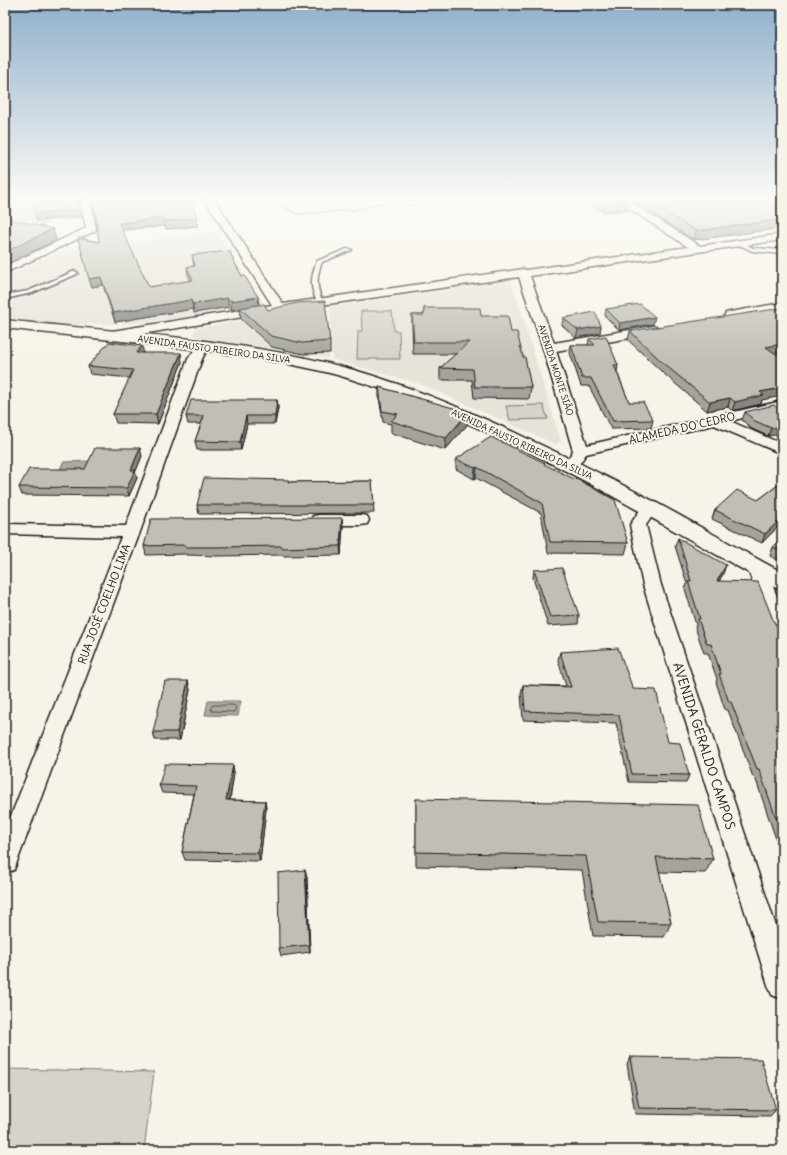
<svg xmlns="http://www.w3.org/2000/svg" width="787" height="1155" viewBox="0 0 787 1155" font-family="Delius,sans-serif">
  <rect width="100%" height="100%" fill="#f7f3e8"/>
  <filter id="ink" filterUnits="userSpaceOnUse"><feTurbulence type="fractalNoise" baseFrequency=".025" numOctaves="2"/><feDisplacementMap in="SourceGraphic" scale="8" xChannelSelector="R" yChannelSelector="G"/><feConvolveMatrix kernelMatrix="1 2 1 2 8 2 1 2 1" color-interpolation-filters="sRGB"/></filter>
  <g filter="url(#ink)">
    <path fill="#e6e3d9" d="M216 232 266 306 145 323 59 325 5 317V278L58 252Z
      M511 280 561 442 555 444 420 384 332 359 330 307Z
      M326 308 328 358 197 337 193 334 196 328Z"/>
    <path fill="#d7d3cb" stroke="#7a7874" d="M5 200H20L58 212 36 230 5 238Z
      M361 311H392L394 331H399L400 359H357L358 331H362Z
      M543 405 548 419 510 420 506 406Z
      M5 1069 154 1072 144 1150H5Z"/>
    <path fill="#aca9a2" stroke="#72716c" d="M90 461 87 469 60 470 63 462Z
      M208 701H241L238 716 205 715Z"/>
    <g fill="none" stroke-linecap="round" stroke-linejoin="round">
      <path stroke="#565452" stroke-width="1" d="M213 705H234L236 707 234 712 212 711 211 709Z"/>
      <path fill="#72716c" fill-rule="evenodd" d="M270 200H274L297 213 354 209 380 202 417 204 455 200H464L417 206 380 204 354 211 296 215Z"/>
      <g stroke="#1c1c1c" stroke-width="3">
        <path id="service" d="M740 241 753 248 782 250V254L752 251 738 244V242Z
          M347 249 352 250 322 262C316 277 316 288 323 302L318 303C309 288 311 276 317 261Z
          M75 271 78 273 77 274 32 293 5 299V295L28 291Z"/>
      </g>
      <g stroke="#1c1c1c" stroke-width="3">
        <path id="minor" d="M80 200H90L96 229 95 231 5 273V266L86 228Z
          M205 200H215L283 304 523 269 526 270 688 247 616 200H627L700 246 782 234V240L530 276 554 343 653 326 657 327 659 330 657 333 653 334 556 351 587 445 782 401V409L730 421 782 444V454L714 425 586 454 580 463 575 465 570 463 567 460 573 451 543 348 519 277 279 311 112 339 108 338 106 335 108 332 112 331 272 305Z
          M782 303V311L730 320 726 319 724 316 726 313 730 312Z
          M203 342 207 343 209 346 202 359 140 532 17 862 14 870 5 873V831L121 537 5 534V524L126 526 188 359 199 343Z
          M650 503 656 504 658 508 646 525 661 585 782 944V999L772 995 768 985 643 585 630 525 644 504Z
          M319 515H361L367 516 369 520 367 524 361 525H319L313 524 311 520 313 516Z
          M756 562 762 564 765 568 782 608V637L775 635 772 630 747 568 750 564Z"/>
      </g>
      <g stroke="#1c1c1c" stroke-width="3">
        <path id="primary" d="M5 320C121 333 241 338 354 370 413 387 469 411 524 437 563 455 602 474 640 494 688 519 734 547 782 572V590L774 587C635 510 498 423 344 377 305 366 263 359 223 353 150 343 78 337 5 328Z"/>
      </g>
      <use href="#service" fill="#f7f3e8" fill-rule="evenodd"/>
      <use href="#minor" fill="#f7f3e8" fill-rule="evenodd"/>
      <use href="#primary" fill="#f7f3e8" fill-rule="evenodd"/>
    </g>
    <path fill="#a5a39c" stroke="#1c1c1c" d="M191 200 198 226 166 229 165 226 122 230 149 287 191 281 188 275 187 267 194 266 192 255 234 262 242 276 258 297 259 305 268 310 330 341V353L303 354 272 347 241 319 240 309 232 310 229 307 194 313 193 309 115 322 103 285 92 287 78 238 99 242 96 216H95Z
      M587 200H628V210L602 212Z
      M630 200H763L782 210V228L694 240Z
      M424 308 481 316 511 332 531 387 529 399 474 398 472 380H440V368L457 354H413L412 326V315H424Z
      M606 309 653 324 619 330 605 316Z
      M563 318 601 326 600 333 576 338 562 325Z
      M630 331 775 353 761 404 732 411 728 407 707 411 662 372 628 340Z
      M589 339 618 365 617 372 629 402 653 420 651 428 611 429 589 386H581L570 353 571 345H588Z
      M143 353 182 362 158 424 116 423 113 414 130 378 90 374 88 366Z
      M379 387 468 413 467 425 445 450 391 433V424L383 422 379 398Z
      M277 400 278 408 275 424H247L241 450H197L195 441 201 424H188L186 416Z
      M745 412H782L768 436 752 429 742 420Z
      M142 456 135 473 137 478 129 496 22 495 19 487 85 469Z
      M456 459 545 465 628 543 625 554 548 553 541 513 476 478 474 479 456 469Z
      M372 481 374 513 199 514 197 505 289 482Z
      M782 482V523L762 543 712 519 715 510 758 500Z
      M343 526 341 555 283 556V555L218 556 187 555 186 554 146 555 144 546Z
      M678 538 723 574 719 581 774 622 778 628 782 629V857L755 777H753L728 710H725L716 682 717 679 708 653H704L695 627 696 625 685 589 687 584 675 546Z
      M782 538V562L770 556 773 547Z
      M534 570 579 615 578 624 548 626 533 578Z
      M560 652 633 689 689 775 686 783 629 782 616 723 523 720 521 693 523 685 566 686 558 660Z
      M188 681 190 690 180 740H155L153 732Z
      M234 773 230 800 265 801 266 809 260 861 185 860 182 852 194 794 162 793 159 785Z
      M416 799 713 859 705 873 659 872 671 923 664 937 593 936 582 870 416 866Z
      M305 870 307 878 310 952 281 956 279 948Z
      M630 1057 776 1110 770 1116 635 1114 627 1064Z"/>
    <path fill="#86857f" stroke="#1c1c1c" d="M79 200 82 217 37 221 35 214Z
      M630 201 628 210 602 212 604 203Z
      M93 208H95L97 216H95Z
      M164 218 165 226 121 230 119 223Z
      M197 218 198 226 166 229 165 221Z
      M782 219V228L694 240 696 231Z
      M53 229 56 240 5 265V252Z
      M101 277 103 285 92 287 89 279Z
      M258 297 259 306 232 310 231 301Z
      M227 298 229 307 194 313 193 304Z
      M191 300 193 309 115 322 113 313Z
      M655 317 653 324 619 330 620 323Z
      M601 326 600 333 576 338 578 330Z
      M782 344V352L766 355V347Z
      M142 346 144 354 136 353Z
      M181 353 182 362 158 424 156 414Z
      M782 388V396L762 400 761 404 732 411 735 402 760 392Z
      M730 398 728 407 707 411 710 402Z
      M277 400 278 408 275 424V416Z
      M468 413 467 425 445 450 446 438Z
      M246 416 247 424 241 450 240 442Z
      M782 426V434L768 436 771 428Z
      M140 448 142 456 135 473 137 478 129 496 127 488 131 470Z
      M477 467 476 478 474 479 475 468Z
      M342 518 343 526 341 555 340 546Z
      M782 518V523L762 543 765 534Z
      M726 565 723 574 714 590 717 581Z
      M188 681 190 690 180 740 177 732Z
      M233 765 234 773 228 809 226 800Z
      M265 801 266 809 260 861 258 853Z
      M305 870 307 878 310 952 309 945Z"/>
    <path fill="#c0beb5" stroke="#1c1c1c" d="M34 200H78L80 209 35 214Z
      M91 200H191L197 218 165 221 164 218 119 223 149 287 193 280 187 267 195 266 192 255 230 251 234 262 242 276 244 275 258 297 231 301 227 298 193 304 191 300 113 313 101 277 89 279 78 238 99 242 95 208H93Z
      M599 200H628L630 201 604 203Z
      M645 200H763L782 210V219L696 231Z
      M5 218 53 229 5 252Z
      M325 301 330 341 302 343 271 336 240 308 264 304 268 310 297 303Z
      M640 304 655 317 620 323 606 309Z
      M424 308H480L481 316H508L511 332H517L523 357H525L531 387H475L473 369 440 368 469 342H414L412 315H424Z
      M782 308V344L766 347 782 358V388L760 392 764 395 735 402 730 398 710 402 664 364 630 331Z
      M595 312 601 326 578 330 563 318Z
      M606 336 618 365H614L629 402H643L653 420 613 421 591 378H582L571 345H595L589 339Z
      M109 342 142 346 136 353H181L156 414H113L133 370 88 366Z
      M379 387 464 411 468 413 446 438 391 421 398 414 382 411Z
      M191 400H277L275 416H246L240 442 195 441 204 416H186Z
      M774 405 782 412V426L771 428 755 421 745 412Z
      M491 437 545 463 544 464 574 479 575 478 615 500 628 543 550 542 542 503 477 467 475 468 456 459Z
      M95 448H140L131 470H135L127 488 19 487 29 469H85Z
      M204 478 289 480 288 482 372 481 374 505H197Z
      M782 482V518L765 534 715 510 737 490 758 500Z
      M342 518 340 546 282 548V546L216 547H185V545L144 546 151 519Z
      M678 538 726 565 717 581 758 582 774 622 778 628 782 629V835L759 769H757L731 702H729L719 674H721L711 644H707L698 619H700L688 581H691Z
      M782 538V552L773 547Z
      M562 568 579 615 550 617 534 570Z
      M618 648 633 689 656 690 668 742 680 743 689 775 632 774 619 715 525 711 523 685 571 687 560 652Z
      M165 681H188L177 732H153Z
      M165 764 233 765 226 800 265 801 258 853 182 852 196 786 159 785Z
      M416 799 698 805 713 859 656 857 671 923 598 922 586 856 416 852Z
      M305 870 309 945 279 948 278 873Z
      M630 1057 761 1059 776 1110 639 1108Z"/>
  </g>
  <linearGradient id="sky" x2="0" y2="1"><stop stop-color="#90b0cc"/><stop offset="0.55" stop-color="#fbfaf5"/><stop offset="1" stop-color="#fbfaf5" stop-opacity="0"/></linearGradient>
  <rect width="787" height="362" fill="url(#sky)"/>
  <g text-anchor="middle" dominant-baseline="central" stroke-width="4" stroke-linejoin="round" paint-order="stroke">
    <g font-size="9" fill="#1c1c1c" stroke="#f7f3e8">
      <text transform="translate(214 349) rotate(8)">AVENIDA FAUSTO RIBEIRO DA SILVA</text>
      <text transform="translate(556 370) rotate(72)">AVENIDA MONTE SIÃO</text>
      <text transform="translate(522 444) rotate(25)">AVENIDA FAUSTO RIBEIRO DA SILVA</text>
    </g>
    <g font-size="11" fill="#1c1c1c" stroke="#f7f3e8">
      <text transform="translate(682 428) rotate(-13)">ALAMEDA DO CEDRO</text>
      <text transform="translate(104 604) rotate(-69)">RUA JOSÉ COELHO LIMA</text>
    </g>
    <g font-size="13" fill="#1c1c1c" stroke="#f7f3e8">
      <text transform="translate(704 746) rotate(72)">AVENIDA GERALDO CAMPOS</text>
    </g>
  </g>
  <rect width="787" height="1155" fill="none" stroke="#f7f3e8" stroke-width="20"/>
  <rect x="10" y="10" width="767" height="1135" fill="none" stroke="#1c1c1c" stroke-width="1.5" filter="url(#ink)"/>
</svg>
